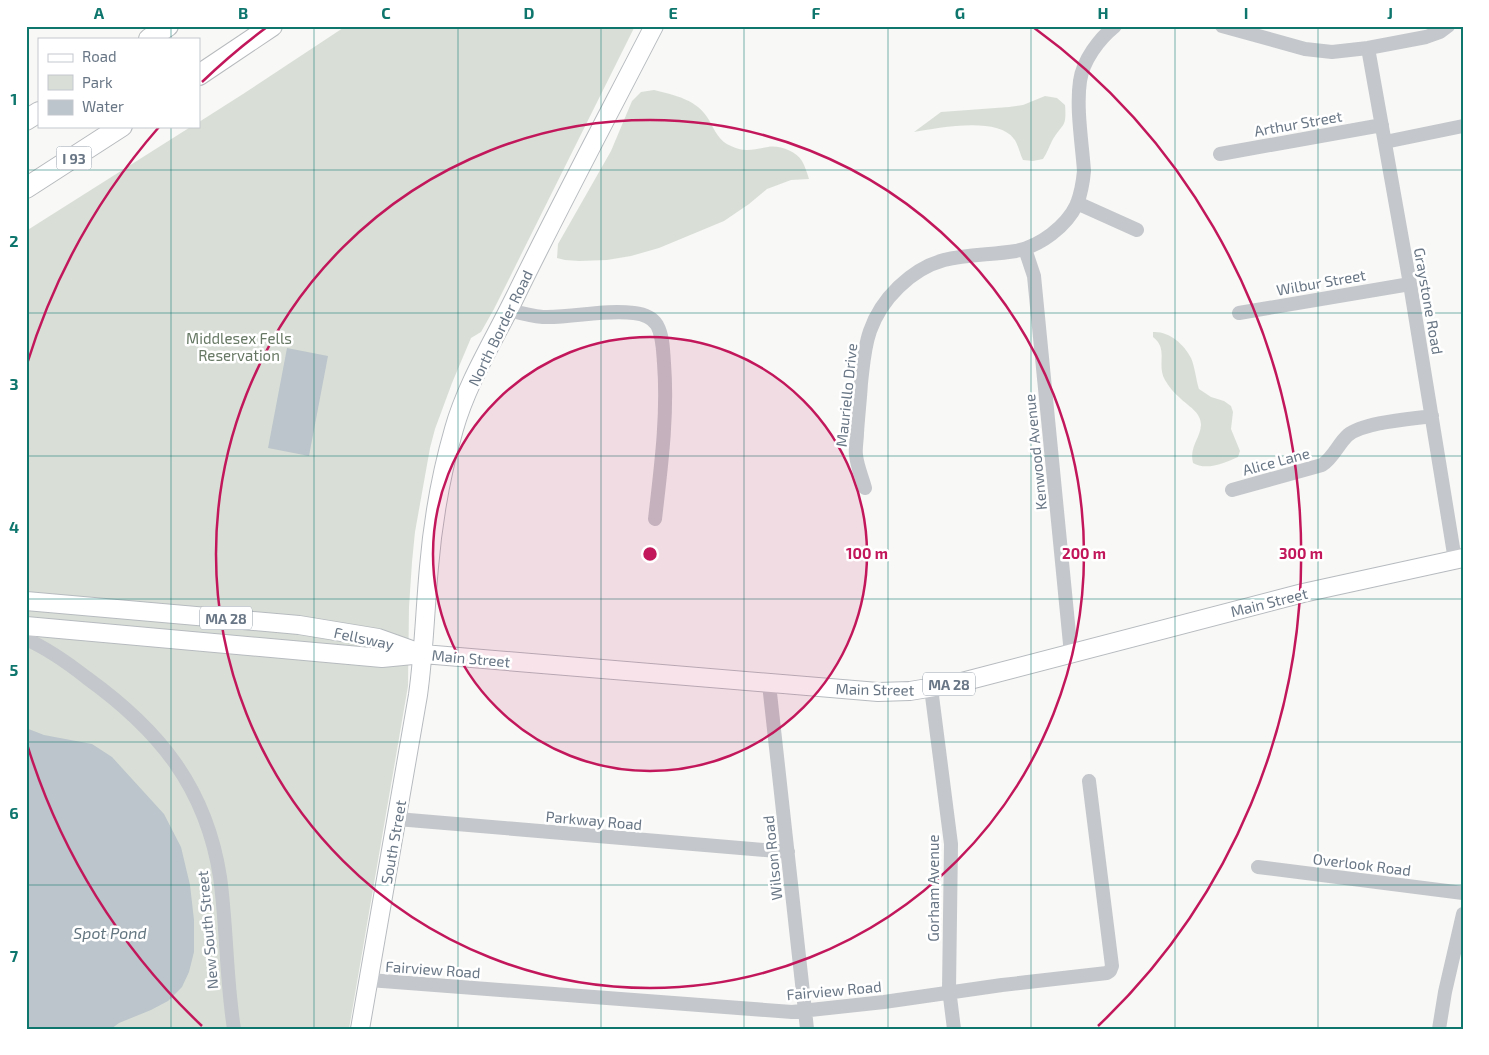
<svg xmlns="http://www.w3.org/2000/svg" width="1489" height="1055" viewBox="0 0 1489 1055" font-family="'Exo 2',sans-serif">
  <rect width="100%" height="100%" fill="#f8f8f6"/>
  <path fill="#d9dfd7" d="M346 26H635L494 309 481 332 471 338 452 383 435 429 430 448 415 532 412 562 409 607 408 686 349 1029H26V231L192 126H199V122L243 94Z
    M654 90C675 95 698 100 709 120 715 131 719 141 731 146 744 153 755 149 768 147 779 145 796 151 802 161 805 166 807 173 809 179L791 180 767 189 749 204 724 221 659 248 631 256 607 260 579 261 565 260 557 258 558 244 611 151 632 101 641 92Z
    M1045 96 1057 98 1065 105C1067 129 1062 123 1052 141 1049 147 1047 153 1043 159L1033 161 1023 160C1020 154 1018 144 1014 139 998 116 938 128 914 132L941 112 1009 107 1023 105Z
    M1153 332C1169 331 1184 344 1191 358 1195 367 1196 380 1199 389L1211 397 1224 401 1231 406 1233 412 1231 429 1240 451 1238 457C1225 463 1206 471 1193 463 1189 447 1200 439 1201 425 1201 412 1188 406 1180 398 1174 393 1169 387 1165 380 1156 365 1169 349 1153 337Z"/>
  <path fill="#bcc5cb" d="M287 348 328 356 309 456 268 448Z
    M26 728 44 735 92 744 112 757 164 814 181 847 190 885 194 920V952L189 972 182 987 168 1001 151 1010 119 1023 111 1029H26Z"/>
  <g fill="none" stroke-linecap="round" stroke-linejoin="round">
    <g stroke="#b7bbbf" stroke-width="20">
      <path id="major" d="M26 601 299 625 378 638 420 653
        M26 626 382 658 423 654 878 692 910 691 958 683 1303 593 1463 558
        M360 1029 418 695C424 652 425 610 429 567 433 520 441 474 454 429 467 383 493 342 514 299 559 207 607 117 654 26"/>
    </g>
    <g stroke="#b7babd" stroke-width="22">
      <path id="highway" d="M149 39 168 26
        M199 75 272 26
        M26 120 39 112
        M26 188 122 126"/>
    </g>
    <path stroke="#c4c7cb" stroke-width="14" d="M1222 26 1305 49 1332 52 1368 48 1426 37 1440 32 1448 26
      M1368 48 1410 284 1455 560
      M1385 142 1463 126
      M1220 154 1382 125
      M1077 203 1137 230
      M1025 249 1034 276 1071 654
      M509 310C520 313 531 316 543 317 573 318 604 309 634 313 643 314 652 317 657 325 663 336 663 350 664 363 668 415 661 467 655 519
      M1239 313 1410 284
      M865 488C862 477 857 466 856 455 855 448 857 440 857 433 858 416 860 400 861 383 863 366 864 348 870 331 881 299 911 269 944 260 967 254 992 255 1016 251 1040 246 1066 227 1077 204 1081 193 1083 182 1084 171 1082 143 1076 108 1080 81 1083 60 1099 39 1115 26
      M1232 490 1322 465C1334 457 1338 444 1348 435 1364 422 1411 419 1432 416
      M26 639C48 649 68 663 87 678 159 730 206 787 220 877 227 928 226 979 234 1029
      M769 684 807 1029
      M931 688 951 844 949 989 954 1029
      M397 819 788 852
      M1258 867 1463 893
      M369 980 792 1012 884 1002 1002 985 1107 973 1110 971 1112 966 1089 781
      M1439 1029 1445 992 1463 914"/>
    <use href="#major" stroke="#fff" stroke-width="18"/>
    <use href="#highway" stroke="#fff" stroke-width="20"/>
  </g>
  <path fill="none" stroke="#0f766e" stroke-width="1" stroke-opacity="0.55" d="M171 26V39M314 26V1029M458 26V1029M601 26V1029M744 26V1029M888 26V1029M1031 26V1029M1175 26V1029M1318 26V1029M171 126V1029M26 170H1463M26 313H1463M26 456H1463M26 599H1463M26 742H1463M26 885H1463"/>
  <circle cx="650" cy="554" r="217" fill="#c2185b" fill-opacity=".12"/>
  <g fill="none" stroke="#c2185b" stroke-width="2.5">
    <circle cx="650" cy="554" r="217"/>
    <circle cx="650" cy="554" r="434"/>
    <path d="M202 1026A651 651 0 0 1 27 744M27 364A651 651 0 0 1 159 127M202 82A651 651 0 0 1 267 27M1033 27A651 651 0 0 1 1098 1026"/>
  </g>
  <g text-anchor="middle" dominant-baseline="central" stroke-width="5" stroke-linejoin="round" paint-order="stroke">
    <g fill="#fff" stroke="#959faa" stroke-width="1">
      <rect x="56.5" y="146.5" width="35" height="23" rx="4"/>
      <rect x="200" y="606.5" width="52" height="23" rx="4"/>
      <rect x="923" y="672.5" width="52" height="23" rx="4"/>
    </g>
    <g font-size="14" font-weight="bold" fill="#687685">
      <text x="74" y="158">I 93</text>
      <text x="226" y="618">MA 28</text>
      <text x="949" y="684">MA 28</text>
    </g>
    <g font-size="15" fill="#687685" stroke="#fff">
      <text transform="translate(1298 123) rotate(-10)">Arthur Street</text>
      <text transform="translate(1321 282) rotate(-10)">Wilbur Street</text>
      <text transform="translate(1429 301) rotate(80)">Graystone Road</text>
      <text transform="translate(500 328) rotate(-64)">North Border Road</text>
      <text transform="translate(846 395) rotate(-84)">Mauriello Drive</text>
      <text transform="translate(1035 452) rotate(-96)">Kenwood Avenue</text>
      <text transform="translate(1276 461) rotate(-15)">Alice Lane</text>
      <text transform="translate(1269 602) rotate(-14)">Main Street</text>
      <text transform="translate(364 638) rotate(12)">Fellsway</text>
      <text transform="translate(471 658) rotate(5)">Main Street</text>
      <text transform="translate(875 689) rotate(1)">Main Street</text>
      <text transform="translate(594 820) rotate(5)">Parkway Road</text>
      <text transform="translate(393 842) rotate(-80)">South Street</text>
      <text transform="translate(772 858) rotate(-96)">Wilson Road</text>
      <text transform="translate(1362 864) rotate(7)">Overlook Road</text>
      <text transform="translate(933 888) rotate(-90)">Gorham Avenue</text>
      <text transform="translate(207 930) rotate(-95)">New South Street</text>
      <text transform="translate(433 969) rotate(4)">Fairview Road</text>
      <text transform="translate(834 990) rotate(-5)">Fairview Road</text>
    </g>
    <g font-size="15" fill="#667863" stroke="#fff">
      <text x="239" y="338">Middlesex Fells<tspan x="239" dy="17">Reservation</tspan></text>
    </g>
    <g font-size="16" font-style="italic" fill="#647781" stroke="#fff">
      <text x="110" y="932">Spot Pond</text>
    </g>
  </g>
  <circle cx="650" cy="554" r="8" fill="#c2185b" stroke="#fff" stroke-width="2.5"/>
  <g font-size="15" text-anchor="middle" font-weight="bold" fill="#c2185b" stroke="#fff" stroke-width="5" stroke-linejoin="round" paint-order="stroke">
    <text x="867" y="559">100 m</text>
    <text x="1084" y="559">200 m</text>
    <text x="1301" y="559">300 m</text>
  </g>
  <rect width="1489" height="1055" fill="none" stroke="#ffffff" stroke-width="55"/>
  <rect x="38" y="38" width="162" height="90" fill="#ffffff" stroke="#c3c8ce"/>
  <rect x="48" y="54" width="25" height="8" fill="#ffffff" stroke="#c3c8ce"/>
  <text x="82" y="62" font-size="15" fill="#687685">Road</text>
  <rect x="48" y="75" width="25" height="15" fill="#d9dfd7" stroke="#c3c8ce"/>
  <text x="82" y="88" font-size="15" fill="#687685">Park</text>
  <rect x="48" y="100" width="25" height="15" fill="#bcc5cb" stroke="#c3c8ce"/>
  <text x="82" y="112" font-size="15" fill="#687685">Water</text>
  <rect x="28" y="28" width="1434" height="1000" fill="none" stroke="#0f766e" stroke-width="2"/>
  <g font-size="16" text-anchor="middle" font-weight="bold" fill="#0f766e">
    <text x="99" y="19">A</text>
    <text x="243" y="19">B</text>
    <text x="386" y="19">C</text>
    <text x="529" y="19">D</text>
    <text x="673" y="19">E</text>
    <text x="816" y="19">F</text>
    <text x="960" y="19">G</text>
    <text x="1103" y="19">H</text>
    <text x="1246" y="19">I</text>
    <text x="1390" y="19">J</text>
    <text x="14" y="105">1</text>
    <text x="14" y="247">2</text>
    <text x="14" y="390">3</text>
    <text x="14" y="533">4</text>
    <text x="14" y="676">5</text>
    <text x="14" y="819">6</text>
    <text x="14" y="962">7</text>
  </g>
</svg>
